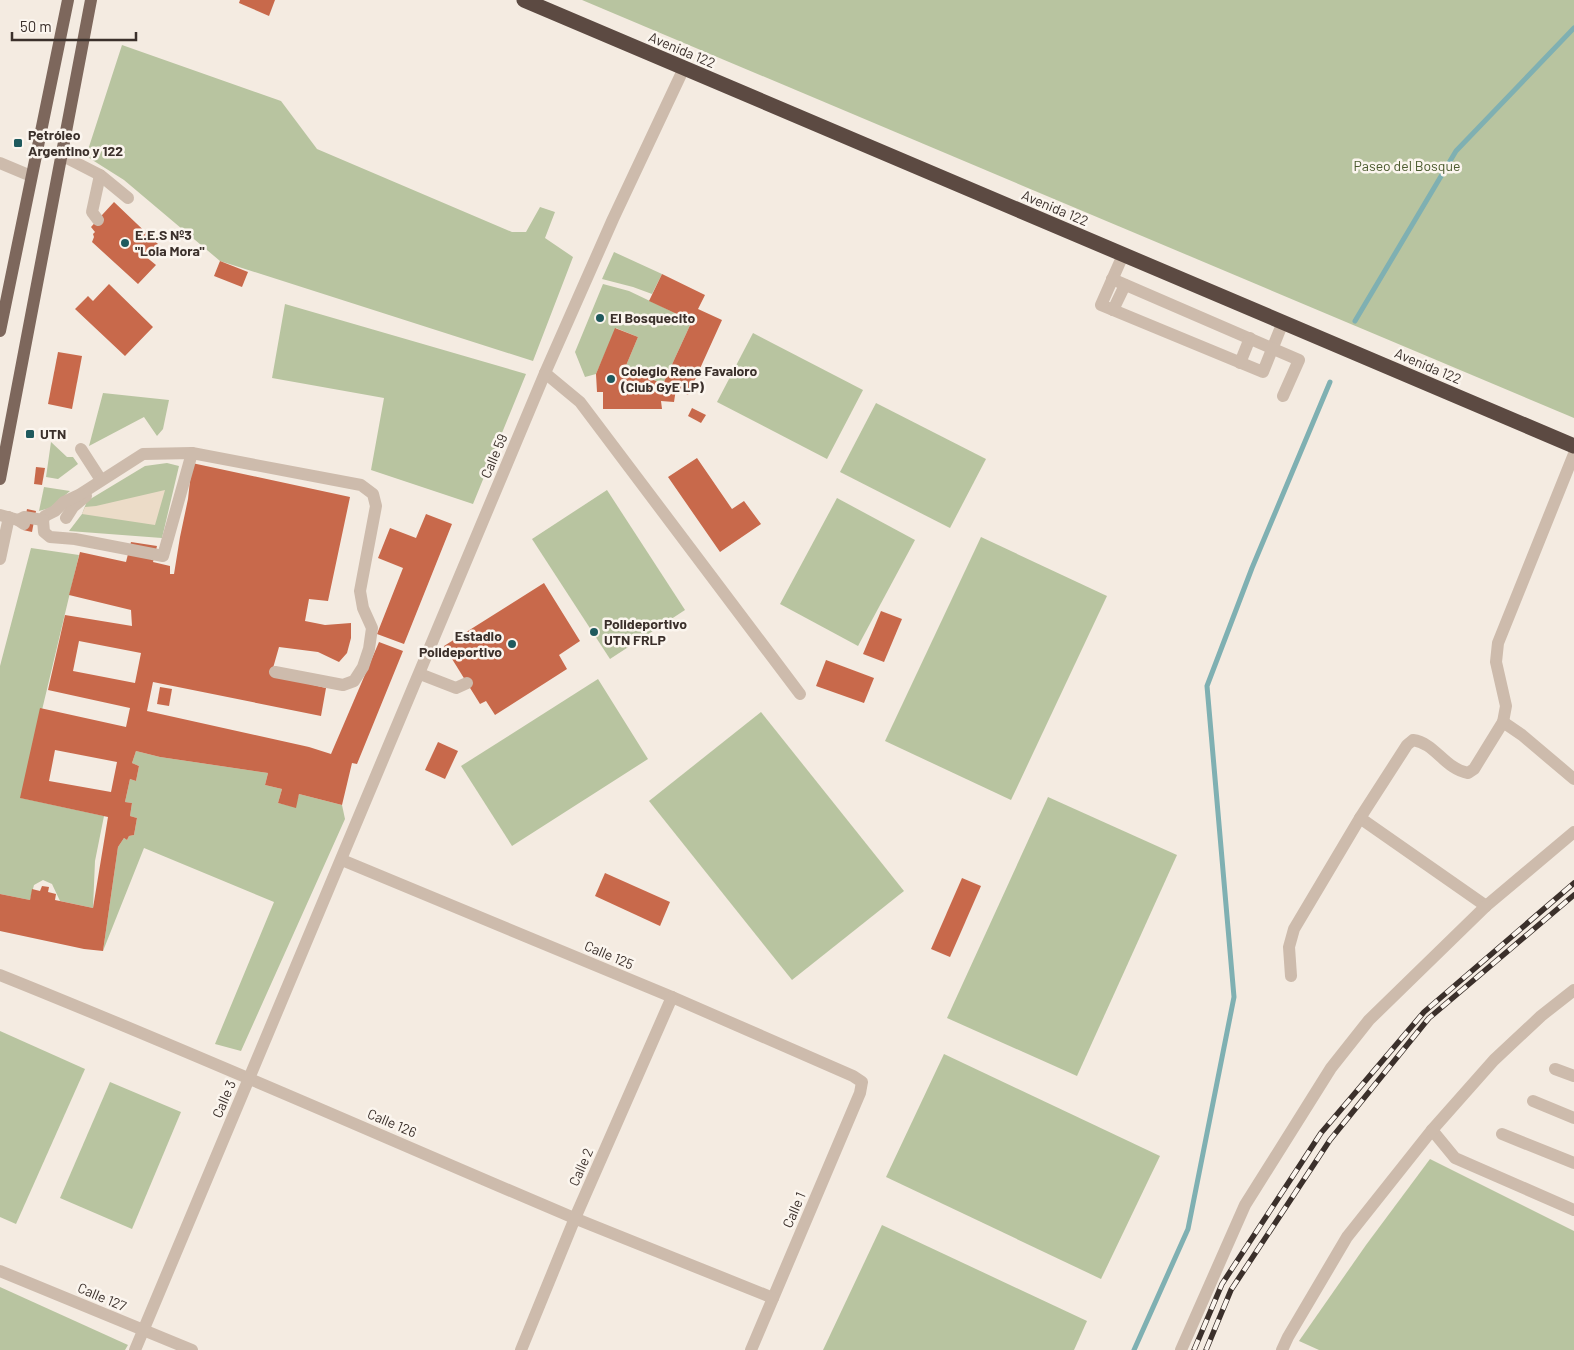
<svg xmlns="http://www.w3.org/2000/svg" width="1574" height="1350" font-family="Barlow,sans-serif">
	<rect width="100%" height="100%" fill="#f4ebe1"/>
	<!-- green -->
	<g fill="#b8c4a0">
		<polygon points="582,0 1574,0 1574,418"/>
		<polygon points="122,45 281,101 317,149 512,232 526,232 540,207 555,212 545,238 573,257 533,361 220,261 124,180 86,156"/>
		<polygon points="614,252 662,274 652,294 633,287 602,279"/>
		<polygon points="603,284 629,291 692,321 663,384 625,368 638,337 616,328 596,374 585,377 575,352"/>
		<polygon points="285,304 526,374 473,504 371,470 384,398 272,378"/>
		<polygon points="753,333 863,390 827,459 717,402"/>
		<polygon points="103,393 169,400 163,429 157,436 144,417 89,446"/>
		<polygon points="876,403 986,459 950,528 840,472"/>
		<polygon points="51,442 67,457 73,457 78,464 58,479 46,477"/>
		<polygon points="167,463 179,466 162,538 69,531 82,514 87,501 145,466"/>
		<polygon points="44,487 70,491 50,508 39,511"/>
		<polygon points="607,490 685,610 610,659 532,539"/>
		<polygon points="837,498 915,540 858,646 780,604"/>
		<polygon points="981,537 1107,596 1011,800 885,741"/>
		<polygon points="31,548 79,555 21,798 104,816 95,861 93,908 60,901 52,884 43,880 34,885 30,900 0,894 0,666"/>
		<polygon points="598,679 648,759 512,846 461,766"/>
		<polygon points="761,712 904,891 792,980 649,801"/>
		<polygon points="136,751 160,757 268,773 265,785 282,789 278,803 295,807 299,794 342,805 345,819 241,1051 215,1044 274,902 144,848 103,951 118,847 124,838 127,840 129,836 134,835 137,818 130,816 132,803 125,802 130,779 136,781 139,766 132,763"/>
		<polygon points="1048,797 1177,855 1077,1076 947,1018"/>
		<polygon points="0,1031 85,1069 16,1224 0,1217"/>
		<polygon points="944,1054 1160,1156 1101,1279 886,1177"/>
		<polygon points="110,1082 181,1112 132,1229 60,1198"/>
		<polygon points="1430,1159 1574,1231 1574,1350 1319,1350 1299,1341 1366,1245"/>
		<polygon points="882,1225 1087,1321 1074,1350 823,1350"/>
		<polygon points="0,1287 128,1345 125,1350 0,1350"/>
	</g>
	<!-- plaza -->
	<polygon fill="#ecdcc8" points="165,490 155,525 82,514 85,507 96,506"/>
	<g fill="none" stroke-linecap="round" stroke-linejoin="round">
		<!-- stream -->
		<g stroke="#7fb0b2" stroke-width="5">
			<polyline points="1355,321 1456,151 1574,28"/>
			<polyline points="1134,1350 1188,1229 1234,997 1207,686 1252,568 1330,382"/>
		</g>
	</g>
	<!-- building -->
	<g fill="#c8694b" fill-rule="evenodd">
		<polygon points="240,0 275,0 269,16 239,3"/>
		<polygon points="114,202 158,244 145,256 156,265 138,284 92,242 94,237 93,234 95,232 91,227"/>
		<polygon points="220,261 248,272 242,287 214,276"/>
		<polygon points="662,274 705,295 698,309 722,320 688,395 676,389 674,402 661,401 662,409 603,409 603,392 597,392 596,374 615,328 638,337 625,368 663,384 692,321 649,301"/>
		<polygon points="109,284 153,327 125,356 75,309 88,296 93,301"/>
		<polygon points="58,352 82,356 72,409 48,404"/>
		<polygon points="692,408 706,415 701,423 688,416"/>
		<polygon points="697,458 732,509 744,501 761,524 720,552 668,477"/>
		<path d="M192,463l158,34 -22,104 -19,-2 -4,22 20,4 26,-2v15l-4,15 -8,9 -21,-10 -39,-5 -8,28 55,13 -5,28 -168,-34 -6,29 162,36 22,7 48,-112 24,9 -46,113 -5,-1 -10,42 -43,-11 -3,14 -18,-5 4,-14 -17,-4 3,-12 -108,-16 -24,-6 -4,12 7,3 -3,15 -6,-2 -5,23 7,1 -2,13 7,2 -3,17 -5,1 -2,4 -3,-2 -6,9 -15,104 -19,-2 -84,-18v-37l30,6 2,-11 8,2 2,-5 7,1 -1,5 8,2 -1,6 38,8 15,-91 -88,-19 20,-90 86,19 4,-19 -82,-18 17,-75 67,11 -1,-16 -62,-15 11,-43 46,10 5,-20 26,4 -4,16 17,4v8h4l6,-37 8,-38zM79,641l62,12 -6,30 -62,-12zM55,750l62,12 -6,30 -62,-11z"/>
		<polygon points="36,467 45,468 42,485 34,484"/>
		<polygon points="27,509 36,511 32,532 23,530"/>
		<polygon points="426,514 452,524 404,644 377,634 403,568 378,558 390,528 416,538"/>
		<polygon points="544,583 580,641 559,655 567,669 495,715 486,701 480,704 444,646"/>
		<polygon points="881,611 902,619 884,662 863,654"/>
		<polygon points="826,660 874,678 864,703 816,686"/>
		<polygon points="160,687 172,689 169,706 157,704"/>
		<polygon points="438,742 458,751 445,779 425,770"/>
		<polygon points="605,873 670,902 660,926 595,896"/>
		<polygon points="962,878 981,886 950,957 931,949"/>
	</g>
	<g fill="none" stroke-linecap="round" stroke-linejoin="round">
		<!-- minor -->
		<g stroke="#cdbbac" stroke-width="12">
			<polyline points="61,155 100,175 128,198"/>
			<polyline points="0,163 31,176"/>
			<polyline points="98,220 92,212 100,175"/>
			<polyline points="1123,255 1101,305 1263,372 1283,322"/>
			<polyline points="1112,279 1299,360 1283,396"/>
			<polyline points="1113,310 1125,285"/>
			<polyline points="1240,363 1250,338"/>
			<polyline points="545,373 580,402 800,694"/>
			<polyline points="81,449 101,480"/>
			<polyline points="0,515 18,520 24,524"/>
			<polyline points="66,518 73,507 86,496"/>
			<polyline points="18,520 24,517 43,520 45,516 55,511 64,502 79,495 143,454 192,453 361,485 373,494 376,506 360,591 363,608 372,628 369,649 363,667 354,681 343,685 275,672"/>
			<polyline points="43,520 44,532 50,537 75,539 163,556 192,453"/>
			<polyline points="0,559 9,517"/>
			<polyline points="420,674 456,688 467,683"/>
			<polyline points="1503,722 1522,735 1574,779"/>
			<polyline points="1360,818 1486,906"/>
			<polyline points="342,860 672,997 853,1076 862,1082 860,1093 751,1350"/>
			<path d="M0,975c193,77 383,162 574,243 66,27 133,53 199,80"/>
			<path d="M1291,976l-2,-29 5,-18 66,-111 47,-73 6,-5c22,3 32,29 55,33l6,-4 29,-47 3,-16 -10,-44 2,-19 76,-189"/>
			<polyline points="1555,1069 1574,1076"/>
			<polyline points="1533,1101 1574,1118"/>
			<polyline points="1432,1130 1455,1158 1574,1210"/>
			<polyline points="1502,1134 1574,1163"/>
			<polyline points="0,1271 192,1350"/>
			<polyline points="135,1350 545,373 613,219 684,68"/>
			<polyline points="521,1350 575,1218 672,997"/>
			<polyline points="1181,1350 1245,1205 1331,1068 1369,1020 1486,906 1574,832"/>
			<polyline points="1282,1350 1288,1337 1347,1237 1432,1130 1494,1060 1541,1016 1574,990"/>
		</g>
		<!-- major -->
		<g stroke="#7d675c" stroke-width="12">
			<polyline points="0,331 68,0"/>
			<polyline points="0,479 91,0"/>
		</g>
		<!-- highway -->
		<polyline stroke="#5c4a42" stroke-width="15" points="524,0 1574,446"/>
		<defs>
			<g id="rail">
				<polyline points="1194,1350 1222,1284 1321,1133 1424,1012 1574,883"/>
				<polyline points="1206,1350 1231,1290 1330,1140 1429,1018 1574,895"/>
			</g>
		</defs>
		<!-- rail casing -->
		<use href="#rail" stroke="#3b302b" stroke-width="5.5"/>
		<!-- rail -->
		<use href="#rail" stroke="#fbf5ee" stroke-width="4" stroke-dasharray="11" stroke-linecap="butt"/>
	</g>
	<!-- markers -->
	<g fill="#1f5a5e" stroke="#fbf5ee" stroke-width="2">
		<rect x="13" y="138" width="10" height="10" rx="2.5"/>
		<circle cx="125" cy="243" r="5"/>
		<circle cx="600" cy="318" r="5"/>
		<circle cx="611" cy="379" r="5"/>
		<rect x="25" y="429" width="10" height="10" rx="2.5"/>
		<circle cx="594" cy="632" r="5"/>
		<circle cx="512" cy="644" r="5"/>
	</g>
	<g text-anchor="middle" stroke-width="5" stroke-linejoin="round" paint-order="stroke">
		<!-- street labels -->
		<g font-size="14" fill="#3b302b" stroke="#fbf5ee">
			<text transform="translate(682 50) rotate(23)" y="5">Avenida 122</text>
			<text transform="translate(1055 208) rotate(23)" y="5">Avenida 122</text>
			<text transform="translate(1428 366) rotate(23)" y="5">Avenida 122</text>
			<text transform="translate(494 456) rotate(-67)" y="5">Calle 59</text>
			<text transform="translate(609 955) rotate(23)" y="5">Calle 125</text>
			<text transform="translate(224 1099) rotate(-67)" y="5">Calle 3</text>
			<text transform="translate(392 1123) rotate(23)" y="5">Calle 126</text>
			<text transform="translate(581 1167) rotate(-66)" y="5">Calle 2</text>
			<text transform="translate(794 1210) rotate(-67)" y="5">Calle 1</text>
			<text transform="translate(102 1297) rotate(23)" y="5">Calle 127</text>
		</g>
		<!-- poi labels -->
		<g font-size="14" font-weight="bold" fill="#3b302b" stroke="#fbf5ee" text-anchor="start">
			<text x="28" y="140">Petróleo<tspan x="28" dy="16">Argentino y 122</tspan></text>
			<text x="135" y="240">E.E.S Nº3<tspan x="135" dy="16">"Lola Mora"</tspan></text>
			<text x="610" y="323">El Bosquecito</text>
			<text x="621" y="376">Colegio Rene Favaloro<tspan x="621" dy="16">(Club GyE LP)</tspan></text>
			<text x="40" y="439">UTN</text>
			<text x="604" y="629">Polideportivo<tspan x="604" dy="16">UTN FRLP</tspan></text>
			<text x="502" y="641" text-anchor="end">Estadio<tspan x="502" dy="16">Polideportivo</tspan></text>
		</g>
		<!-- park labels -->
		<g font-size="14" fill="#4a5a2e" stroke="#fbf5ee">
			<text x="1407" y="171">Paseo del Bosque</text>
		</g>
	</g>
	<!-- scale -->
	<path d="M12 32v8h124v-8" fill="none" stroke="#3b302b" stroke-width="2.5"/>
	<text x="20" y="32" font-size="15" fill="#3b302b" stroke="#fbf5ee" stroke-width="4" paint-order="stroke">50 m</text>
</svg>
